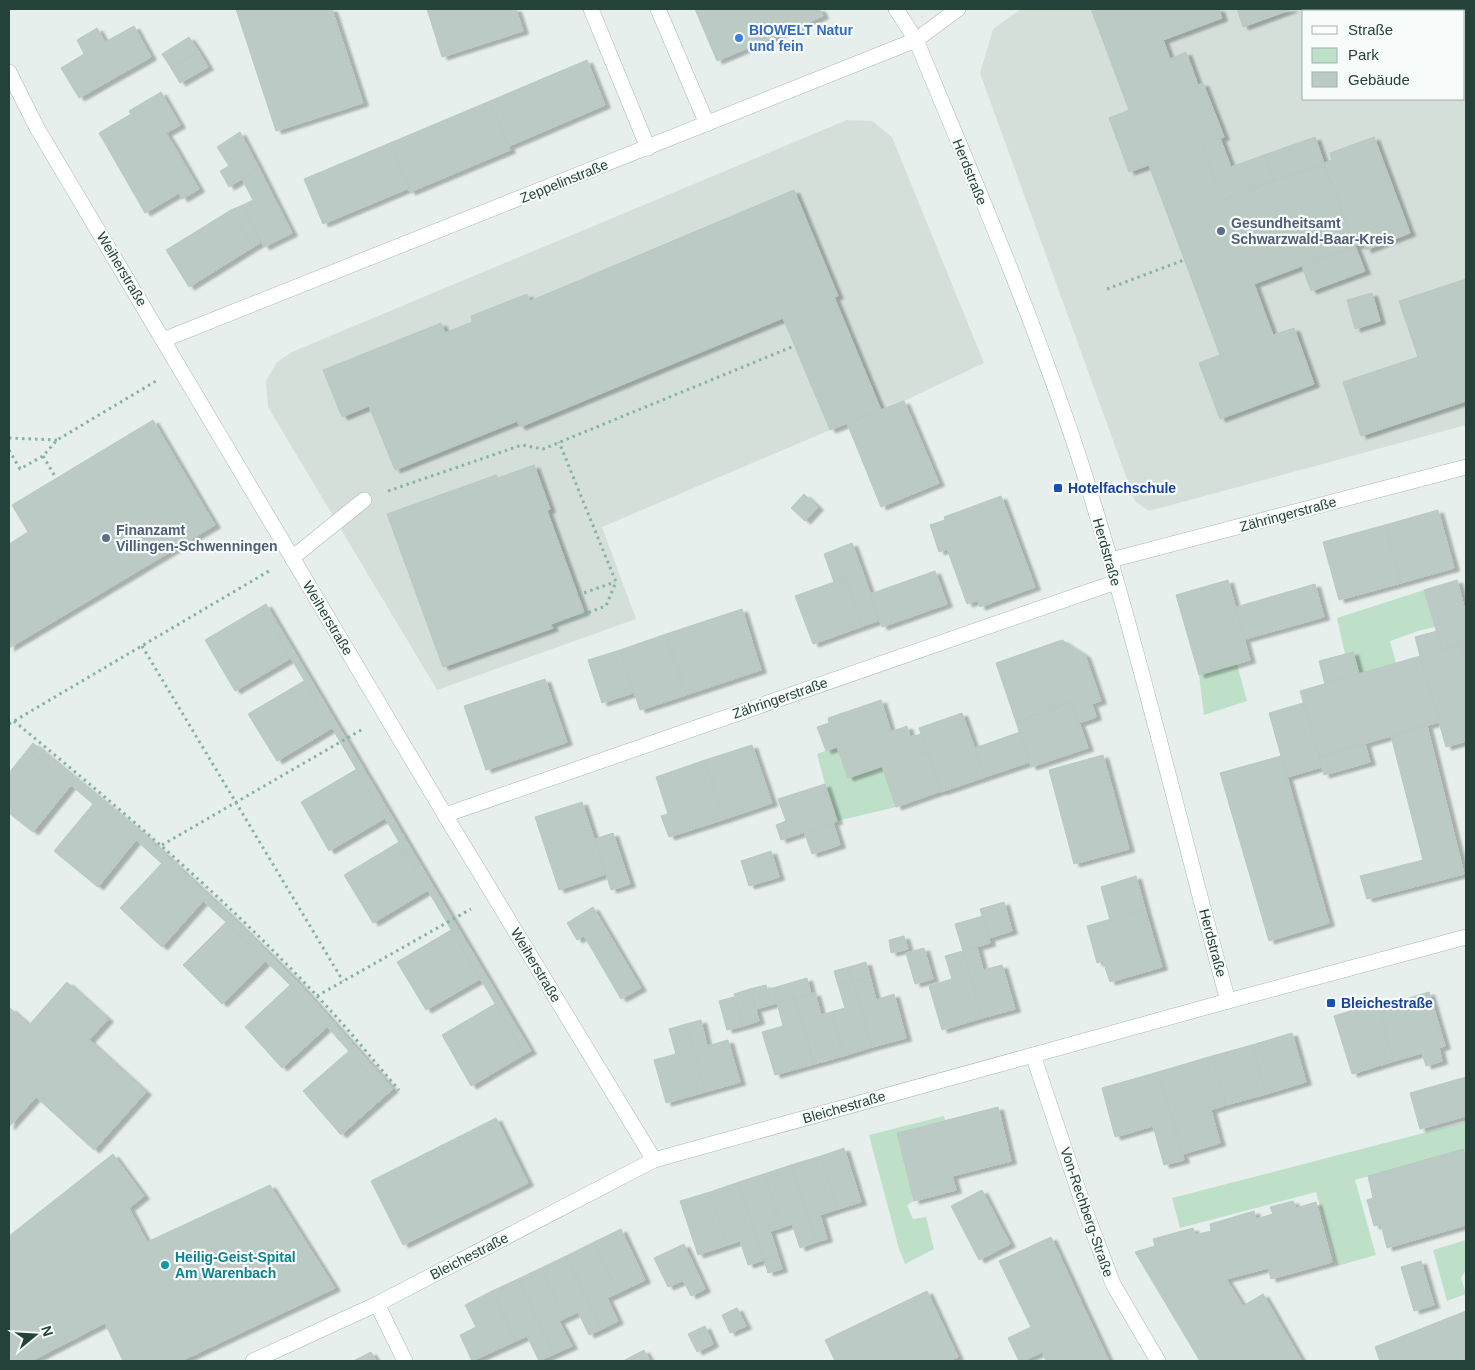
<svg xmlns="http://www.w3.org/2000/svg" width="1475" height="1370" font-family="Helvetica,sans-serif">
	<defs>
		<filter id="shadow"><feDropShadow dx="5.5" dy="3" stdDeviation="1" flood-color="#0004"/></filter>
	</defs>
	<rect width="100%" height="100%" fill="#e6efeb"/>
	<!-- built -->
	<g fill="#d4dfda" fill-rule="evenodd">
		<path d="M1021,9h445v416l-317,86 -14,-10 -155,-428 13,-44zM1304,11h160v88h-160z"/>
		<polygon points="847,120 872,121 892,137 984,363 904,401 830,430 602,527 636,619 437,690 268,407 266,381 277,362 292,352"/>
	</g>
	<!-- green -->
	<g fill="#bfe0c8">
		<polygon points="1424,590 1435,627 1418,631 1390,641 1396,663 1359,674 1353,652 1345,654 1337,618"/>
		<polygon points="1237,664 1247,701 1204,715 1199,675"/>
		<polygon points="837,747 849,778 882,766 896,807 837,821 825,784 817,754"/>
		<polygon points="944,1116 945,1120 897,1133 914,1201 907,1205 913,1219 926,1217 934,1249 905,1264 899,1249 869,1135"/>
		<polygon points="1466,1122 1466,1161 1463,1149 1355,1180 1376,1255 1337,1266 1316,1192 1180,1228 1172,1198"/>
		<polygon points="1466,1240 1466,1270 1461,1278 1466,1294 1447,1301 1433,1250"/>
	</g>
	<!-- building -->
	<g fill="#bbcac4" stroke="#b8c9c2" filter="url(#shadow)">
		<polygon points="236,9 332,9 363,103 276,131"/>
		<polygon points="427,9 516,9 523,31 442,57"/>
		<polygon points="695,9 820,9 823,16 717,61"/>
		<polygon points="1091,9 1219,9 1222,18 1163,40 1170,59 1186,52 1198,85 1203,83 1224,137 1202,145 1223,200 1324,163 1355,246 1254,284 1273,335 1294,328 1314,384 1220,419 1199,363 1220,355 1149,165 1129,172 1109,118 1129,110"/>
		<polygon points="1237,9 1292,9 1243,27"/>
		<polygon points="134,26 151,57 79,98 61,68 84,54 77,40 97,28 105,42"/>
		<polygon points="189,37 199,52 171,68 162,54"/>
		<polygon points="199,52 208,67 180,83 171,68"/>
		<polygon points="587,60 605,105 509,146 490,101"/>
		<polygon points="161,92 180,125 166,133 173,144 122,173 99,133 131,114 129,111"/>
		<polygon points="490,101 510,150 410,192 390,143"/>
		<polygon points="240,132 259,168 229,187 220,171 229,166 217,147"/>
		<polygon points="1315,137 1324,163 1274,181 1264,155"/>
		<polygon points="1374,137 1410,233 1366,250 1364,243 1355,246 1324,163 1332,160 1330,153"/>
		<polygon points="1220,138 1231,167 1264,155 1274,181 1223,200 1202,145"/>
		<polygon points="390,143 409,188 323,224 304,179"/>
		<polygon points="173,144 199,189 182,199 179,193 145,213 122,173"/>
		<polygon points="259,168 292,233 264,247 243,205 253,200 242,179"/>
		<polygon points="794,190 838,296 834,297 881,410 830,430 783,318 520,427 517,421 395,470 369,406 342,417 323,370 441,323 445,333 472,322 471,316 527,294 530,301"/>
		<polygon points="243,205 261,242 253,247 231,210"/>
		<polygon points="231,210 253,247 189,287 166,250"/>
		<polygon points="1355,246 1365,271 1311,291 1302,266"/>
		<polygon points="1466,279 1466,401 1361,436 1343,382 1418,357 1399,301"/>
		<polygon points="1372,293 1380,321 1355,329 1347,300"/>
		<polygon points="904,401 939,483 881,507 847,423"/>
		<polygon points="153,420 215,525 9,648 9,544 28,532 12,505"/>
		<polygon points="534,465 550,509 547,511 584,612 551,624 553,628 443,667 387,514 496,475 498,478"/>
		<polygon points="804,494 818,507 805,521 791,508"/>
		<polygon points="1001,496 1035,587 980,607 978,600 967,604 947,549 939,552 930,525 945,520 944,517"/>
		<polygon points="1438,510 1454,568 1401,583 1385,525"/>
		<polygon points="1385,525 1401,583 1339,600 1323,542"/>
		<polygon points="852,543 880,620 863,626 845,578 834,582 824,554"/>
		<polygon points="935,571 947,604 882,627 870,594"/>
		<polygon points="845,578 863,626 813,644 795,596"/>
		<polygon points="1228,580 1250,660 1199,675 1176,595"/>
		<polygon points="1457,580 1466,614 1466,643 1442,650 1424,590"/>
		<polygon points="1315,584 1324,617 1245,639 1236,607"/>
		<polygon points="266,604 531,1051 525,1054 399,842 261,607"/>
		<polygon points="261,607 291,658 235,691 205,640"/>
		<polygon points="742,609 761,670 686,695 666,634"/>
		<polygon points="1437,631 1442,650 1420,656 1415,637"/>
		<polygon points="666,634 686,695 640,710 620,650"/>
		<polygon points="1062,640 1085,655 1101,701 1092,704 1096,717 1079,723 1072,702 1016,722 996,663"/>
		<polygon points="1466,643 1466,667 1460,644"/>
		<polygon points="1460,644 1466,667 1466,741 1446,747 1420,656"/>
		<polygon points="620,650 633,693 602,703 588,660"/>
		<polygon points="1353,652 1359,674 1325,684 1319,661"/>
		<polygon points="1420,656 1439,722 1319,757 1300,691"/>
		<polygon points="545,679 567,742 486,770 464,706"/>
		<polygon points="304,681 332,728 277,761 248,714"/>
		<polygon points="881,700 891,732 907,726 910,737 921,734 927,751 848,778 837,747 826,751 817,727 829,723 828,718"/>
		<polygon points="1072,702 1088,748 1031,767 1016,722"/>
		<polygon points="1303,703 1322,767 1287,777 1269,713"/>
		<polygon points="962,713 985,777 941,792 919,728"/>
		<polygon points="1427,726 1464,874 1367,899 1360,876 1423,860 1391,736"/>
		<polygon points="1020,732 1030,762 985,777 975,748"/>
		<polygon points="33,743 142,833 232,917 296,980 393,1089 387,1094 290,985 226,922 136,840 28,749"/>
		<polygon points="1365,744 1370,762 1324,775 1319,757"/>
		<polygon points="752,745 772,803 725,819 705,760"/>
		<polygon points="28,749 71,785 33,832 9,813 9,773"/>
		<polygon points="927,751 941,791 896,807 882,766"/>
		<polygon points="1103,755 1129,849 1074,864 1049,770"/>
		<polygon points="1281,756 1329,923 1269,941 1220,773"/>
		<polygon points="705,760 725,819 669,837 661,816 668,814 656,777"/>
		<polygon points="357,769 385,818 329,851 301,802"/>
		<polygon points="825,784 837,821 781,840 776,825 786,821 778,799"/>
		<polygon points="582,802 606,874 559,890 535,817"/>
		<polygon points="93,804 136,840 98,887 54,851"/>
		<polygon points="833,823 840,845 812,854 804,832"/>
		<polygon points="613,833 630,884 611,890 595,839"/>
		<polygon points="399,842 428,890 373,923 344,875"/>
		<polygon points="771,851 779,877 749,886 741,861"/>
		<polygon points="162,863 203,901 162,947 120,908"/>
		<polygon points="1136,876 1145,909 1110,920 1101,887"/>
		<polygon points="1004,902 1012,931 989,938 980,909"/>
		<polygon points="593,907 641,988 621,999 584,936 577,940 567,923"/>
		<polygon points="1145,909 1162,967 1110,982 1103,961 1097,963 1087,926"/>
		<polygon points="983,916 990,943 963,951 955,924"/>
		<polygon points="226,922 265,962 222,1004 183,965"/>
		<polygon points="451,930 480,979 426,1010 397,962"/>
		<polygon points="904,936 908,949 891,953 889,940"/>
		<polygon points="977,947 983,970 1002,965 1015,1009 982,1018 963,951"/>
		<polygon points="924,948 933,979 915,984 906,953"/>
		<polygon points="963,951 982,1018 942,1030 929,986 952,979 945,956"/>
		<polygon points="866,962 870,977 853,981 849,967"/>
		<polygon points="849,967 853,981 838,985 834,971"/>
		<polygon points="870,977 876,1000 894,994 906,1038 872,1047 853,981"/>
		<polygon points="807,978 811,994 795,998 790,983"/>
		<polygon points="853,981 872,1047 843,1056 831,1012 845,1008 838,985"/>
		<polygon points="67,982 108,1019 89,1040 146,1092 94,1150 36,1097 9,1127 9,1010 10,1008 29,1025"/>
		<polygon points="790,983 795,998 777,1003 773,988"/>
		<polygon points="290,985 328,1026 282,1068 245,1027"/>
		<polygon points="766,985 767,990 773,988 777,1003 756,1009 750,989"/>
		<polygon points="750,989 759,1021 743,1026 734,994"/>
		<polygon points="1429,992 1445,1046 1439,1048 1442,1061 1426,1066 1422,1053 1394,1061 1378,1007"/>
		<polygon points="815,993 821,1015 831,1012 843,1056 814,1064 795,998"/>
		<polygon points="734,997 743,1026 727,1030 719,1001"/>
		<polygon points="795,998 814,1064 775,1075 762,1032 783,1026 777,1003"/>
		<polygon points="1377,1003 1394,1061 1352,1074 1334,1016"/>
		<polygon points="495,1004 525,1054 471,1086 442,1035"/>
		<polygon points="701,1020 707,1046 728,1040 740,1082 705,1092 686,1024"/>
		<polygon points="686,1024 705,1092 666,1103 654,1060 676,1054 669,1029"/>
		<polygon points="1292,1033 1306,1082 1266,1094 1252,1045"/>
		<polygon points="1252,1045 1266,1094 1226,1105 1212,1056"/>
		<polygon points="349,1051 387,1094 341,1135 303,1091"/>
		<polygon points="1212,1056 1226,1105 1211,1110 1220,1143 1183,1154 1158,1072"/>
		<polygon points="1158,1072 1184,1160 1164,1165 1153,1126 1115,1137 1102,1088"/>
		<polygon points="1466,1077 1466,1116 1420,1129 1410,1093"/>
		<polygon points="998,1107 1011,1161 952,1176 956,1190 914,1201 897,1133"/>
		<polygon points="496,1118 528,1183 403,1245 371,1181"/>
		<polygon points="844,1148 861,1202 838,1209 821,1156"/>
		<polygon points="1463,1149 1466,1161 1466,1225 1387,1248 1381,1225 1374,1226 1367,1200 1373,1198 1368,1176"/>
		<polygon points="113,1154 144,1196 129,1208 147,1242 270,1185 335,1288 181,1361 123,1361 105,1323 31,1361 9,1361 9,1236"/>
		<polygon points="821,1156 838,1209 820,1215 827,1239 816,1242 791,1165"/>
		<polygon points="791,1165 816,1242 800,1248 792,1224 781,1228 764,1174"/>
		<polygon points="764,1174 781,1228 770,1231 778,1256 764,1260 739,1182"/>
		<polygon points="739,1182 764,1260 748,1265 740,1241 728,1245 710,1192"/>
		<polygon points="982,1190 1010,1244 979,1260 951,1206"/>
		<polygon points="710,1192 728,1245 698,1255 680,1201"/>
		<polygon points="1293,1201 1296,1208 1316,1202 1332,1262 1271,1279 1268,1268 1226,1279 1243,1306 1263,1294 1302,1361 1200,1361 1135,1252 1155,1246 1153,1239 1193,1228 1195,1235 1211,1231 1210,1224 1254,1211 1256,1219 1273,1214 1270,1207"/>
		<polygon points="621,1229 645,1280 618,1293 594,1242"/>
		<polygon points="1051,1237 1077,1293 1109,1361 1046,1361 1042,1352 1023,1361 1019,1361 1008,1338 1031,1327 999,1261"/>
		<polygon points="594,1242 618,1293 607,1298 618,1321 602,1329 566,1256"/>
		<polygon points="684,1244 698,1274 668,1287 654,1258"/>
		<polygon points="566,1256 602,1329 589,1335 578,1312 565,1318 541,1268"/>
		<polygon points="778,1256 782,1269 768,1273 764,1260"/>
		<polygon points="1421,1261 1434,1305 1414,1311 1401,1267"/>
		<polygon points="541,1268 565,1318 559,1321 572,1346 554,1354 518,1279"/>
		<polygon points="698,1274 705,1289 691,1296 683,1280"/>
		<polygon points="518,1279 554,1354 539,1361 527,1336 516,1341 492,1291"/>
		<polygon points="492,1291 516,1341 472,1361 460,1335 476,1327 465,1305"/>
		<polygon points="927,1291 958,1357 948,1361 835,1361 825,1340"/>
		<polygon points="737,1308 746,1326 730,1333 722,1315"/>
		<polygon points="1466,1311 1466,1361 1380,1361 1375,1347"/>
		<polygon points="705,1326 713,1344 697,1352 688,1334"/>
		<polygon points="644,1350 650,1361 626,1361 625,1360"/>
		<polygon points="371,1352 376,1361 353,1361"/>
	</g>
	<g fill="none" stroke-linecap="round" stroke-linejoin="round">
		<defs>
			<g id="service">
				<polyline points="591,9 648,148"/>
				<polyline points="658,9 707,124"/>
				<polyline points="292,558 364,500"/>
			</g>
			<g id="minor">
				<path d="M896,9l20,31c60,144 122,288 169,436 54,173 95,350 143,525"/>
				<polyline points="9,72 37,128 445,815 654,1160"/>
				<polyline points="163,340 916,40 958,9"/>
				<polyline points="1111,560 1466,467"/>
				<polyline points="445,815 1116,582"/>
				<polyline points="1033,1055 1086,1213 1113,1284 1158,1361"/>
				<polyline points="377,1304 405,1361"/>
				<polyline points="253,1361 377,1304 654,1160 1228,1001 1466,937"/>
			</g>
		</defs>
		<!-- service casing -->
		<use href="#service" stroke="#a8b8b2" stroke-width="16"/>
		<!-- minor casing -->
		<use href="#minor" stroke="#a8b8b2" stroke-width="16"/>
		<!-- path -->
		<g stroke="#86b3a5" stroke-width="3" stroke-dasharray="2.5 4" stroke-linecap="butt">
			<polyline points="1107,289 1184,260"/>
			<polyline points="9,438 57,440"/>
			<polyline points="9,450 20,469 43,456 57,440 156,381"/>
			<polyline points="43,456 56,478"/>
			<polyline points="388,491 522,445 543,449 794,346"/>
			<polyline points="578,595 615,582"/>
			<polyline points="552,626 606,606 616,582 559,442"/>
			<polyline points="142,646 343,981"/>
			<path d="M14,721c105,87 210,175 303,275 29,30 55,63 82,94"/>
			<polyline points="9,724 269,571"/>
			<polyline points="162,845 363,729"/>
			<polyline points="317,996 471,909"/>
		</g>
		<!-- service -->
		<use href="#service" stroke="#fff" stroke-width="15"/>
		<!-- minor -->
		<use href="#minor" stroke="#fff" stroke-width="15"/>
	</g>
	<!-- markers -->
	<circle fill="#3f7fe0" stroke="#f7fbf9" stroke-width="2" cx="739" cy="38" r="5"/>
	<g fill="#5c6f8a" stroke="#f7fbf9" stroke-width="2">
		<circle cx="1221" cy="231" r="5"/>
		<circle cx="106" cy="538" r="5"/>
	</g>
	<g fill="#1a4fb4" stroke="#f7fbf9" stroke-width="2">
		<rect x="1053" y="483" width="10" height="10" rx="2.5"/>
		<rect x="1326" y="998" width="10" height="10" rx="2.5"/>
	</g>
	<circle fill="#0f9aa8" stroke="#f7fbf9" stroke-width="2" cx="165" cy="1265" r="5"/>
	<g text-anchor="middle" stroke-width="4.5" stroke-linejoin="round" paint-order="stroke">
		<!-- shop labels -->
		<g font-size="14" font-weight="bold" fill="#366cbe" stroke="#f7fbf9" text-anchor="start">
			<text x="749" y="35">BIOWELT Natur<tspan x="749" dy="16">und fein</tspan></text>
		</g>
		<!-- street labels -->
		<g font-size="14" fill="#24423a" stroke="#f7fbf9">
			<text transform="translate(970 172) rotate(68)" y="5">Herdstraße</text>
			<text transform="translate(564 181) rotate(-22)" y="5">Zeppelinstraße</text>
			<text transform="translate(122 269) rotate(59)" y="5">Weiherstraße</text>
			<text transform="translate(1288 514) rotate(-15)" y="5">Zähringerstraße</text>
			<text transform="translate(1107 552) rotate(74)" y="5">Herdstraße</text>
			<text transform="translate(328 618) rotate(59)" y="5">Weiherstraße</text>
			<text transform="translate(780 698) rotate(-19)" y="5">Zähringerstraße</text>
			<text transform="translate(1213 943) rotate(75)" y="5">Herdstraße</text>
			<text transform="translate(536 965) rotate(59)" y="5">Weiherstraße</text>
			<text transform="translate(844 1107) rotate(-16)" y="5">Bleichestraße</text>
			<text transform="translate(1087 1212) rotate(71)" y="5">Von-Rechberg-Straße</text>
			<text transform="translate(469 1256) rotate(-27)" y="5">Bleichestraße</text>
		</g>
		<!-- service labels -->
		<g font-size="14" font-weight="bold" fill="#4e5e75" stroke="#f7fbf9" text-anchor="start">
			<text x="1231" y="228">Gesundheitsamt<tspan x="1231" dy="16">Schwarzwald-Baar-Kreis</tspan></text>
			<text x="116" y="535">Finanzamt<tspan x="116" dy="16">Villingen-Schwenningen</tspan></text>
		</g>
		<!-- transit labels -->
		<g font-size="14" font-weight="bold" fill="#164399" stroke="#f7fbf9" text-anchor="start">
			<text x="1068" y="493">Hotelfachschule</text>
			<text x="1341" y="1008">Bleichestraße</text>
		</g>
		<!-- culture labels -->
		<g font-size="14" font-weight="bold" fill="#0d838f" stroke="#f7fbf9" text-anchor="start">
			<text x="175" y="1262">Heilig-Geist-Spital<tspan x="175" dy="16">Am Warenbach</tspan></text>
		</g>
	</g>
	<!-- border -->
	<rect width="1475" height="1370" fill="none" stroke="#24423a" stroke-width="20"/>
	<!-- legend -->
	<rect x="1302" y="10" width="162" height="90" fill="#f7fbf9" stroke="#a3b1ad"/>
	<rect x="1312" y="26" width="25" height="8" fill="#ffffff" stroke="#a3b1ad"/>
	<text x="1348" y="35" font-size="15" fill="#24423a">Straße</text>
	<rect x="1312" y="48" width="25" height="15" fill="#bfe0c8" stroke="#a3b1ad"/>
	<text x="1348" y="60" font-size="15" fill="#24423a">Park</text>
	<rect x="1312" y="72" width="25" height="15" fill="#bbcac4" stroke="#a3b1ad"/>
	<text x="1348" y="85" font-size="15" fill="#24423a">Gebäude</text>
	<!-- north arrow -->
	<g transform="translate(35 1335) rotate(72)" stroke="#f7fbf9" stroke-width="4" paint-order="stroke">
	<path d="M0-4L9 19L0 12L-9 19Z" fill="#24423a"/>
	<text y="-8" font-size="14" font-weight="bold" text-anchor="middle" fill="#24423a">N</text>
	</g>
</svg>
